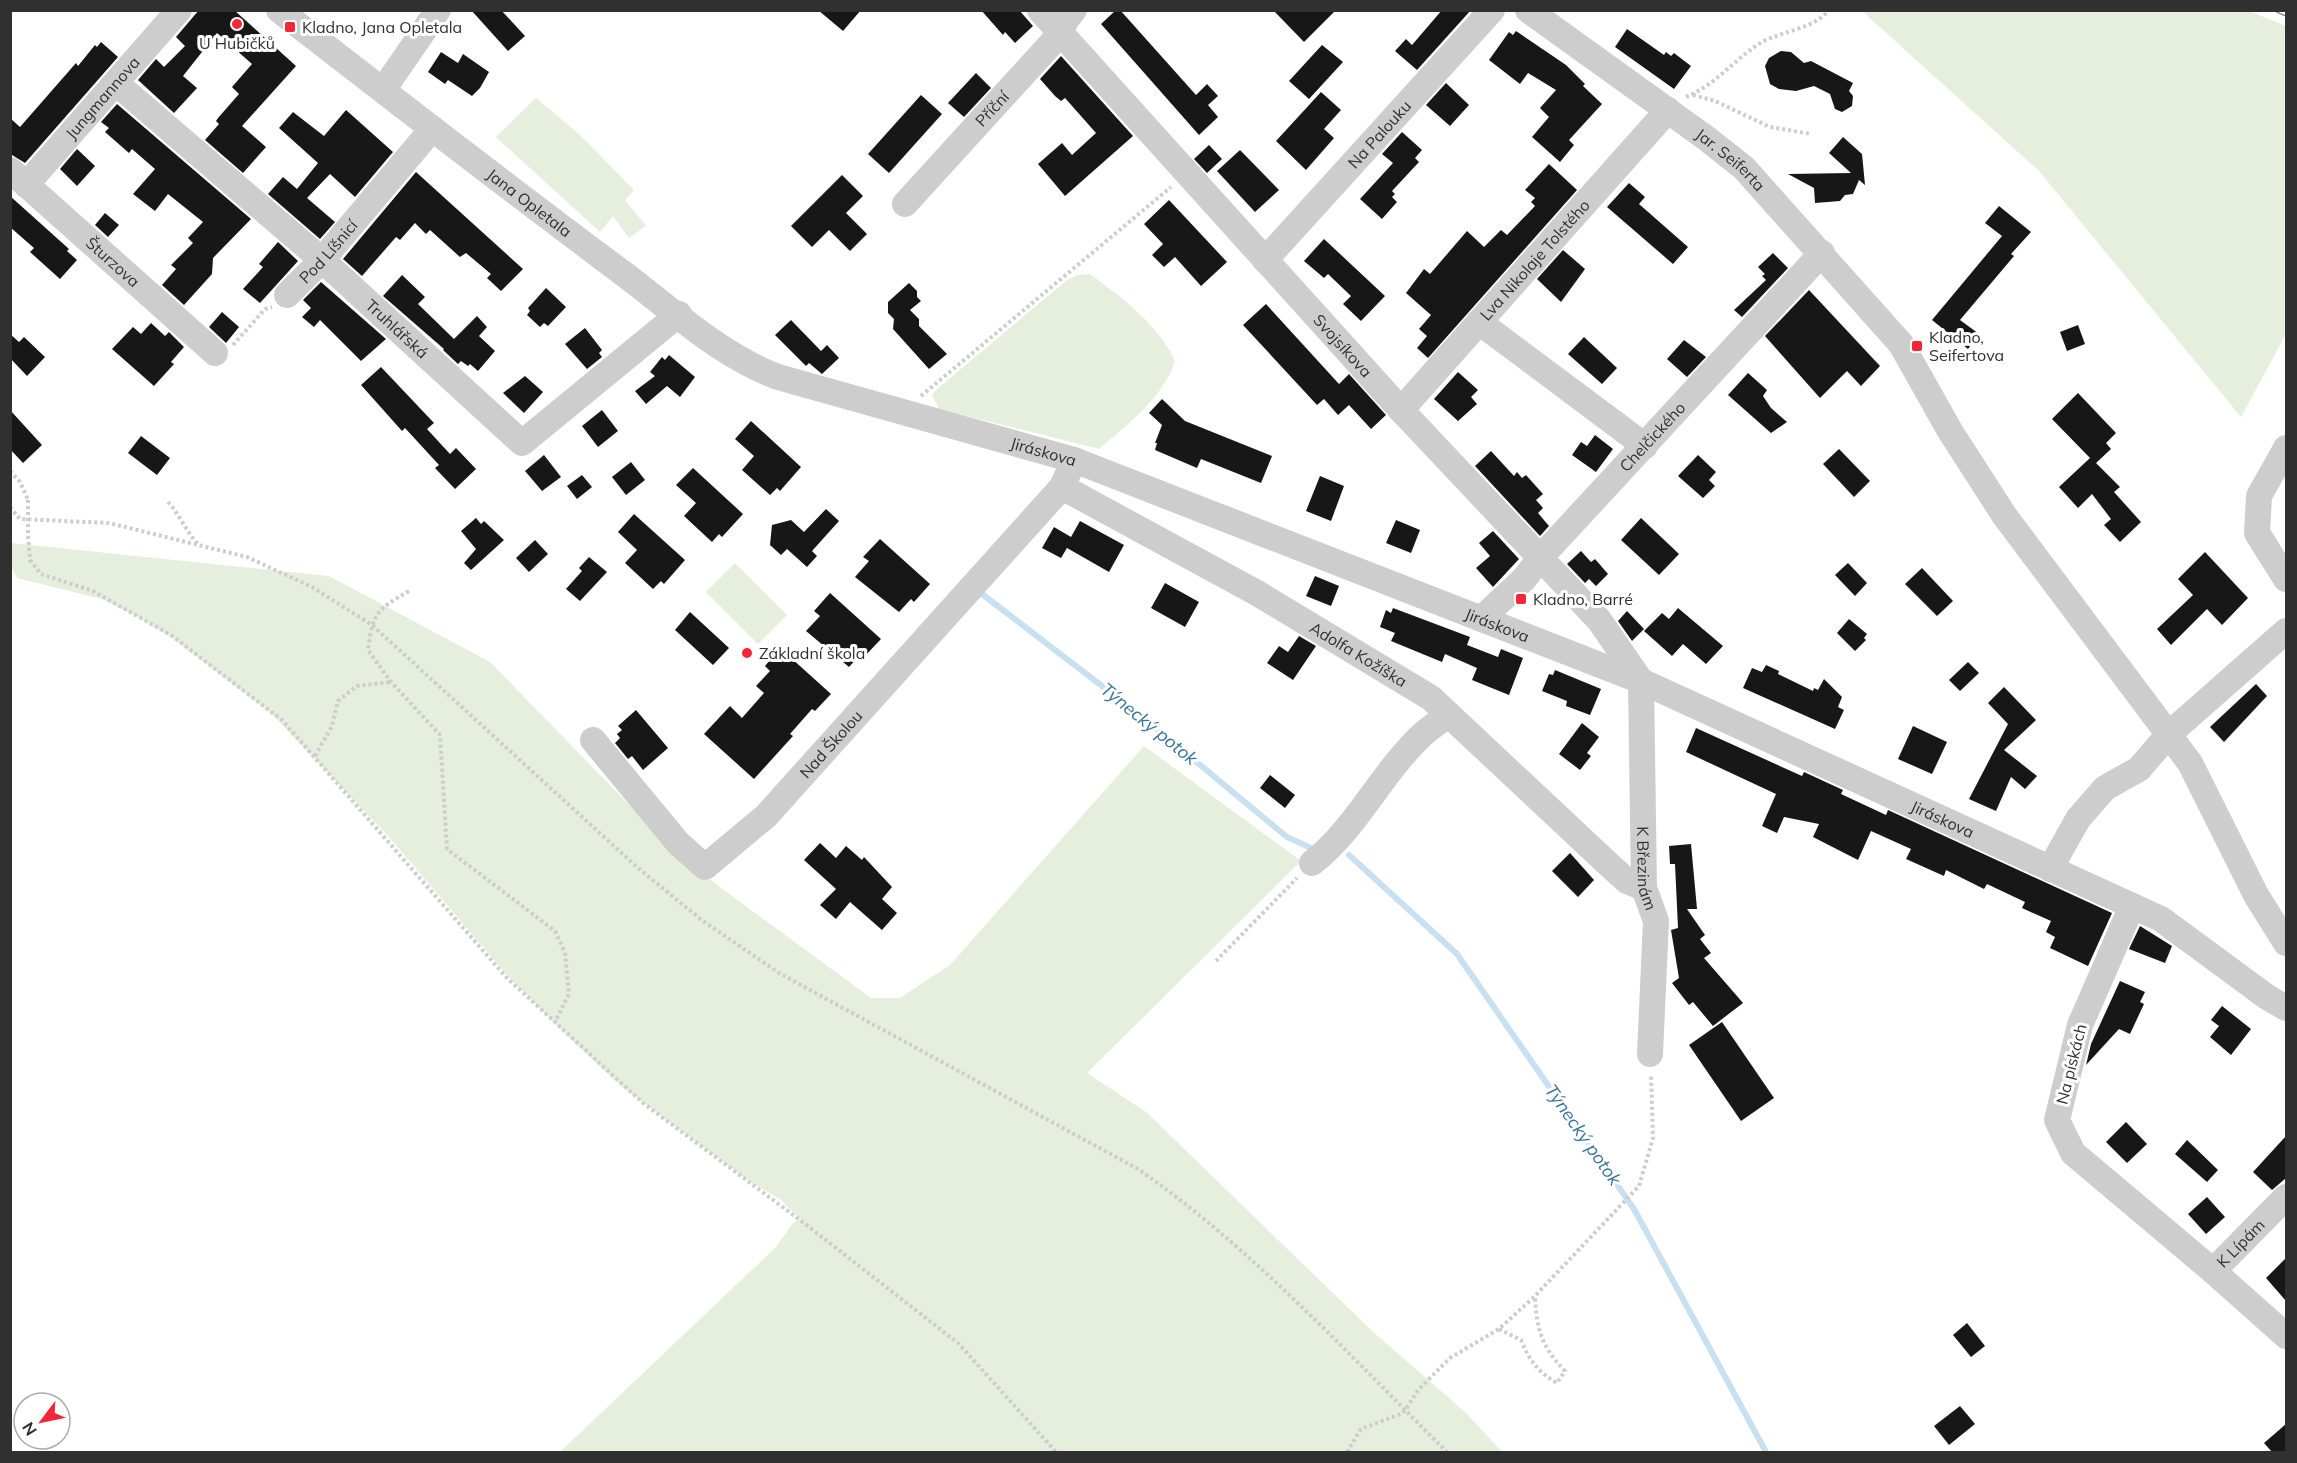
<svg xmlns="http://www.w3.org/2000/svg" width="2297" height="1463" font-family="Mulish,sans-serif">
	<rect width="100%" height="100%" fill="#fff"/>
	<!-- green -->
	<g fill="#e6eedd">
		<polygon points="2249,11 2286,26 2286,334 2241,417 2039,171 1862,11"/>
		<polygon points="536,98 581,136 634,190 625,200 646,226 629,238 613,216 600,232 496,137"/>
		<path d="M1090,274c31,23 69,51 85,87 -12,37 -48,64 -76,88l-160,-40 -7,-14 5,-6 130,-109 10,-5z"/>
		<polygon points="11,543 329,576 490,662 683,860 871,998 900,998 950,965 1144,746 1301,861 1087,1073 1146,1112 1371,1330 1465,1412 1502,1452 560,1452 776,1247 793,1223 800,1219 780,1199 746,1179 621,1086 561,1030 508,976 388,836 272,714 172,638 138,617 102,599 17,578 11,565"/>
		<polygon points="735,563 787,615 758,644 706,592"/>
	</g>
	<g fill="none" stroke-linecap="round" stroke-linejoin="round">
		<!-- stream -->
		<g stroke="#c8e0ef" stroke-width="6">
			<polyline points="982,594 1141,716 1287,837 1318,851"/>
			<polyline points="1349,855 1457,954 1634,1209 1766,1452"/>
		</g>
	</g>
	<!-- building -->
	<g fill="#171717">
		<polygon points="199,10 234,10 296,66 242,126 266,147 243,173 205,140 219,124 216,121 218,118 239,94 232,87 252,64 217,33 183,76 197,88 174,113 138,80 156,59 164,67 185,46 176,37"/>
		<polygon points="471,10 501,10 525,36 508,51"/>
		<polygon points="818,10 861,10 843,31"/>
		<polygon points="981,10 1019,10 1033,26 1015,43 1005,32 1003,35"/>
		<polygon points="1116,10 1120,10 1196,95 1207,84 1218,96 1208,105 1218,117 1199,135 1101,24"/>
		<polygon points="1273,10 1336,10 1304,42"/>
		<polygon points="1442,10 1471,10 1417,70 1395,51 1406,39 1412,45"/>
		<polygon points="1627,29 1664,55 1666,52 1671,56 1674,53 1691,66 1674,89 1615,47"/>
		<polygon points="1516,31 1566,65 1585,84 1583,86 1602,104 1569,140 1574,145 1560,162 1532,137 1549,117 1540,108 1556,90 1528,73 1520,84 1489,60 1509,32 1513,35"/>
		<polygon points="101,42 118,57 25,163 12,155 10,118 20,127 76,63 78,66 95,45 97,47"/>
		<polygon points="1322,45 1343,62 1309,99 1289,81"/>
		<polygon points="1781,51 1791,52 1804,63 1811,61 1853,83 1849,91 1853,96 1852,106 1842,112 1835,109 1830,94 1814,86 1796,91 1779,89 1770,84 1765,66 1769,58"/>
		<polygon points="441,52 458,63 463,54 489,72 480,88 472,96 448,80 445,84 428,72"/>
		<polygon points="1061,56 1133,136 1065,196 1038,164 1062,143 1072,155 1096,133 1065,98 1061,101 1055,96 1040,79"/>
		<polygon points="976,73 991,88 964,117 948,103"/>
		<polygon points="1446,83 1469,105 1450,126 1426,105"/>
		<polygon points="1321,92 1341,110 1324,129 1334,138 1306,170 1276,141"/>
		<polygon points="921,95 942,114 889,173 868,154"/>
		<polygon points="117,104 251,219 213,258 212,274 184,305 162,285 176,269 171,265 193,243 188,238 203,222 168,194 155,211 133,194 155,169 132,149 129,153 105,132 109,128 101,122"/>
		<polygon points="346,110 393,152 355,197 330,174 307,198 335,222 320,239 268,194 283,177 297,189 318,163 279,128 293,112 324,136"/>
		<polygon points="1402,132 1422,150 1415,158 1419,162 1392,191 1395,194 1392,197 1397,202 1382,219 1360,199 1393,163 1382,154"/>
		<polygon points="1843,137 1862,154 1865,185 1859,180 1853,194 1845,195 1840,201 1815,203 1814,188 1788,174 1851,173 1829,153"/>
		<polygon points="1209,145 1222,159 1207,173 1194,159"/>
		<polygon points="77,149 95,166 77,186 60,169"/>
		<polygon points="1240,150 1279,190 1255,212 1217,171"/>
		<polygon points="1549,164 1577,190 1428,358 1417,348 1427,336 1419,329 1431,315 1406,293 1424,269 1430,274 1467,231 1484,247 1501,230 1507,235 1535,206 1531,202 1535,198 1525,190"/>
		<polygon points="416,172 523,269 501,291 487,278 491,274 466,253 460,257 430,230 426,234 415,223 400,240 396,237 362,276 343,259"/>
		<polygon points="842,175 863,196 846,213 867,234 850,251 829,230 812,247 791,226"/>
		<polygon points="1629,183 1645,197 1639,204 1688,247 1673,264 1607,207"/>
		<polygon points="10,196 69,249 67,251 77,260 60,279 30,252 34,248 10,227"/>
		<polygon points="1169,200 1227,262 1201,286 1175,257 1164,267 1152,255 1163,244 1144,224"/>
		<polygon points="1999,206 2031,232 2011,254 2014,256 1960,320 1979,334 1968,349 1932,320 2002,236 1985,223"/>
		<polygon points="105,213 119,225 108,237 95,225"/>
		<polygon points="1324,239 1385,296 1361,321 1343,304 1351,296 1328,274 1324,278 1304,261"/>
		<polygon points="278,242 298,261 260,303 243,289 263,267 259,264"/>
		<polygon points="1563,250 1585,269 1561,302 1537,279"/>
		<polygon points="1773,253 1788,268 1742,317 1734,310 1766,280 1762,276 1765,274 1758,267"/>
		<polygon points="402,275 425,297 418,304 454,339 477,316 487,327 479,336 495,351 478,371 470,364 468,366 461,361 458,364 443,350 444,349 383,296"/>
		<polygon points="321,282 386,339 361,361 320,320 314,327 302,317 311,308 303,300"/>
		<polygon points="909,283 917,291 917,297 921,301 910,310 919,319 919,326 947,354 929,369 893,329 894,319 888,313 888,302"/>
		<polygon points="546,288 566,307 548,326 544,323 540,327 527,315 530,311 528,308"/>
		<polygon points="1809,290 1880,366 1861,386 1847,371 1820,398 1765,336"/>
		<polygon points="1266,304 1339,384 1349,374 1386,415 1371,429 1349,405 1338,415 1324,399 1317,405 1243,325"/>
		<polygon points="222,312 239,327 226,343 209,327"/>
		<polygon points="791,320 821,351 827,345 839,358 822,374 809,363 806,366 775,335"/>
		<polygon points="151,323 165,336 169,332 184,347 171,362 174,364 154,386 112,349 133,327 141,334"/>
		<polygon points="2078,325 2085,344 2067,351 2060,332"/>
		<polygon points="585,328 602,350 599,353 602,357 587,369 565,344"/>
		<polygon points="10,334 19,342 24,337 45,357 27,376 10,358"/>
		<polygon points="1584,337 1617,368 1602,384 1568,354"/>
		<polygon points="1684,340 1706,357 1687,377 1667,359"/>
		<polygon points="669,355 695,377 680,397 667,386 646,404 635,391 655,376 650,372 662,357 665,360"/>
		<polygon points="381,367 434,423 427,429 450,454 456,448 476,469 455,489 435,468 439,465 405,428 402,431 361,385"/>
		<polygon points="1458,372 1478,390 1471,397 1477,404 1458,421 1434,399"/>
		<polygon points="1748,373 1767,390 1763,396 1771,408 1787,422 1771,433 1728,395"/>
		<polygon points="525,376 543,392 524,413 503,393"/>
		<polygon points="2078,393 2116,433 2106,443 2111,449 2096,463 2120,487 2114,492 2141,522 2120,542 2104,525 2111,519 2092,494 2078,508 2059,487 2090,458 2052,419"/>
		<polygon points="1162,399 1185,421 1272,456 1261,483 1201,459 1197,468 1155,450 1157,443 1155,443 1162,425 1149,413"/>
		<polygon points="10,410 42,445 23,463 10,449"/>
		<polygon points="602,410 618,431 598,447 582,426"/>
		<polygon points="751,421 801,467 780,491 777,488 770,495 742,470 754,456 735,439"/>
		<polygon points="1595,435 1613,449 1596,472 1572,455 1581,442 1587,446"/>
		<polygon points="141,436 170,458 157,475 128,453"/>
		<polygon points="1839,449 1870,481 1854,497 1823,464"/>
		<polygon points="1491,451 1514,476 1517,472 1522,478 1526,475 1543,494 1536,500 1543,508 1538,513 1549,526 1540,536 1475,466"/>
		<polygon points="544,455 561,477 542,491 525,471"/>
		<polygon points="1698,455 1716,472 1709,480 1715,486 1703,498 1678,476"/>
		<polygon points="631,462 645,480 626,495 612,477"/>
		<polygon points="693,468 743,514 722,537 719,534 712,542 684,516 696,503 676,485"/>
		<polygon points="582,475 592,487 577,499 567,486"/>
		<polygon points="1320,476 1344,486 1331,521 1306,511"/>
		<polygon points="826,509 839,521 812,551 817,556 807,567 787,549 781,555 770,545 772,525 791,520 804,532"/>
		<polygon points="634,514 685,560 664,584 661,581 653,589 625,563 637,550 618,532"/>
		<polygon points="476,518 481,524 484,521 504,540 471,570 464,563 476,549 461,531"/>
		<polygon points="1641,518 1679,554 1659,575 1621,540"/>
		<polygon points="1396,520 1420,530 1411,553 1386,543"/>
		<polygon points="1080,521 1124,545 1109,572 1067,548 1061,558 1042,548 1054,527 1071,537"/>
		<polygon points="1493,531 1519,559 1493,587 1476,568 1490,556 1479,543"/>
		<polygon points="880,539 930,584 914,602 911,599 899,612 855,577 869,561 863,557"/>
		<polygon points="535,540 548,554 529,572 516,558"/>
		<polygon points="1581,551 1591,562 1595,559 1608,574 1596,586 1589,579 1585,583 1567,564"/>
		<polygon points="2205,552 2248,598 2222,625 2207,609 2171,645 2157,629 2193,595 2178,579"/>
		<polygon points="589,557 607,572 580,601 566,589 582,571 579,568"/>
		<polygon points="1848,563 1867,583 1855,596 1835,575"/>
		<polygon points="1922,568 1953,601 1937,616 1905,584"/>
		<polygon points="1315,576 1339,586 1331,606 1306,596"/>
		<polygon points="1165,583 1199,602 1185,627 1151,608"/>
		<polygon points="830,593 881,639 864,657 861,654 849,667 806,631 820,616 814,611"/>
		<polygon points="1393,608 1470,637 1467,645 1498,657 1501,649 1523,658 1509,695 1472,680 1477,668 1445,654 1442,662 1391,641 1395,633 1380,627 1386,610 1391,613"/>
		<polygon points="1678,608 1723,646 1706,664 1683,644 1672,656 1644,631 1662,613 1669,619"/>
		<polygon points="1627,611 1644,629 1632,641 1618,621"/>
		<polygon points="690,612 729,648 713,665 675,630"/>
		<polygon points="1849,619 1867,634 1864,638 1866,640 1855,651 1837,633"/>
		<polygon points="1299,636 1316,646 1293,680 1267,663 1279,646 1288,652"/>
		<polygon points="780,648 831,694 815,711 812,709 790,734 793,736 754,779 704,734 730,706 742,718 764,693 756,686 770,671 765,666"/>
		<polygon points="1968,662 1979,673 1960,691 1949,680"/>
		<polygon points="1766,665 1779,671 1778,674 1813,691 1814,688 1818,690 1824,679 1842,697 1838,707 1844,710 1835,729 1743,688 1752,668 1762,672"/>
		<polygon points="1555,670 1601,689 1590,715 1566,706 1567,701 1542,691 1549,674 1553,675"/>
		<polygon points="2256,684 2267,696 2224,742 2210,727"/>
		<polygon points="2004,687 2036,720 2004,750 2037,776 2025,789 2011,777 1996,811 1969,799 2008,724 1988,703"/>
		<polygon points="636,710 668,748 643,770 632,756 628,759 615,743 620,738 617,734 622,730 618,726"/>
		<polygon points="1582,723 1599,737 1587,753 1591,756 1580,770 1559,754"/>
		<polygon points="1913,726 1947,742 1932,774 1898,759"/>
		<polygon points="1696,728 1802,776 1804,772 1843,790 1841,794 1886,815 1888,810 2112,913 2088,966 2050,948 2055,937 2046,932 2051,921 2022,908 2025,902 1987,884 1984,889 1946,870 1944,876 1906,859 1911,849 1871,831 1858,860 1813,837 1819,824 1784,817 1777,833 1762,826 1776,794 1686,752"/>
		<polygon points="1270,775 1295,795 1285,808 1260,788"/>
		<polygon points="820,843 836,858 846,846 862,860 864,857 892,887 882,899 897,913 882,930 850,902 836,919 820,905 836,889 804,860"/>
		<polygon points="1691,844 1697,909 1687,909 1705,935 1700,939 1711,953 1704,958 1743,1003 1713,1026 1693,1002 1689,1005 1672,983 1679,978 1671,930 1678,928 1675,864 1670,864 1669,846"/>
		<polygon points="1570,853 1594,880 1578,897 1552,871"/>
		<polygon points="2140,926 2172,946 2165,963 2129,949"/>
		<polygon points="2120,981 2145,992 2140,1002 2144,1004 2130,1034 2119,1029 2086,1065 2091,1044"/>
		<polygon points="2222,1006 2251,1029 2231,1055 2210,1037 2219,1026 2211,1020"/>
		<polygon points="1722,1022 1774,1098 1741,1121 1689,1045"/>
		<polygon points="2126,1122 2147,1144 2127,1163 2106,1142"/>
		<polygon points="2286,1136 2286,1178 2272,1190 2253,1172"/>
		<polygon points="2187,1140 2218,1170 2207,1182 2175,1154"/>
		<polygon points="2207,1197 2225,1217 2206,1234 2188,1214"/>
		<polygon points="2286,1258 2286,1301 2266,1278"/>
		<polygon points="1967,1323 1985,1346 1971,1357 1953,1335"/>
		<polygon points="1960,1406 1975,1424 1949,1445 1934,1426"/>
		<polygon points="2286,1424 2286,1452 2272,1452 2264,1443"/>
	</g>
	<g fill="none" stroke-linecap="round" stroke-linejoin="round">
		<!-- path -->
		<g stroke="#cdcdcd" stroke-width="4" stroke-dasharray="3 3" stroke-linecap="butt">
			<polyline points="1693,95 1715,101 1770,127 1811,134"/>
			<path d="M1686,97c30,-12 48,-38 76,-55 18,-10 57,-15 66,-32"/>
			<polyline points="233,345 265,309 272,307"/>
			<polyline points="921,396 1171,187"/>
			<polyline points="10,471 20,482 28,500"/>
			<polyline points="10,499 10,500"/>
			<path d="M168,502c12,13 18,30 31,43"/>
			<path d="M10,507l10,12 89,4 138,34 65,30 60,38 266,243 65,53 76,52 359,196c115,80 210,185 309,283"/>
			<polyline points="28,536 30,560 41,574 93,591 171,635 282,720 506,977 643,1103 800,1220 958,1343 1056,1452"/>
			<path d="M409,591c-32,19 -36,20 -41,59l23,32 49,53 7,114 108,82 10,22 4,41 -14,28"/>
			<polyline points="315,756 332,726 338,701 357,686 391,682"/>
			<polyline points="1216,961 1297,878"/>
			<path d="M1499,1329l22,11c8,20 18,33 36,43l8,-12c-23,-24 -28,-40 -30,-73"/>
			<polyline points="1347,1452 1361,1429 1403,1413 1419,1389 1450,1358 1499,1329 1534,1297 1639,1186 1653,1138 1651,1075"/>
		</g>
		<!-- minor -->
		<g stroke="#cdcdcd" stroke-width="26">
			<path id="s1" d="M279,10c113,88 226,175 341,261 50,37 99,84 158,106l296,83 567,221 520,238 106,78 19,11"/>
			<path id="s2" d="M1040,10l361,400 198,210 42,61 3,207 12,33 -6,133"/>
			<path id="s3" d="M1528,10l178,128 38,30 157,176 49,87 54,84 186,248 66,132 30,48"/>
			<path id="s4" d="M117,84l205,176 200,183 157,-129"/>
			<polyline points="383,90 438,10"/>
			<path id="s5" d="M10,170l205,183"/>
			<path id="s6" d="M26,185l153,-175"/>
			<path id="s7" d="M905,204l155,-170 6,-14 8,-10"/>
			<path id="s8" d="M1265,260l227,-250"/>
			<path id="s9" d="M287,295l35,-35 110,-131"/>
			<polyline points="1479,322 1645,446"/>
			<path id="s10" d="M1401,410l267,-300"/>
			<polyline points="2286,448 2259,496 2257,533 2286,579"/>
			<path id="s11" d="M1074,460l-12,27 195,106 174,105 175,164 21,19 17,7"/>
			<path id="s12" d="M1482,618l42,-39 16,-21 282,-305"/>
			<path id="s13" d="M593,740l85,103 27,24 61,-51 296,-329"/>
			<path d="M1312,863c45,-35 69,-90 111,-129 8,-7 17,-13 26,-19"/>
			<polyline points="2050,869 2078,819 2105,788 2139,769 2169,734 2286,631"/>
			<polyline points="2132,906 2080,1025 2057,1120 2073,1153 2213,1271 2286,1336"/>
			<path id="s14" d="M2213,1271l73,-74"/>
		</g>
		<defs>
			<polyline id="rail" points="2279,10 2286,13"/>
		</defs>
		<!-- rail casing -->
		<use href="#rail" stroke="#858585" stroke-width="7"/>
		<!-- rail -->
		<use href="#rail" stroke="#fff" stroke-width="4.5" stroke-dasharray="14" stroke-linecap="butt"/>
		<!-- path-bridge -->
		<polyline stroke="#cdcdcd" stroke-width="4" stroke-dasharray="3 3" stroke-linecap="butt" points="28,500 28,536"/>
	</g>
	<!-- markers -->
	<g fill="#f42534" stroke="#fff" stroke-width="2">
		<circle cx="237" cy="24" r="6"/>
		<rect x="284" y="21" width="12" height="12" rx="3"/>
		<rect x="1911" y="340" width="12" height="12" rx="3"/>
		<rect x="1515" y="593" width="12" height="12" rx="3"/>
		<circle cx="747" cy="653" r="6"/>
	</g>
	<g text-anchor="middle" stroke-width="6" stroke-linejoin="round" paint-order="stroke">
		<!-- poi labels -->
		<g font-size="16" fill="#303030" stroke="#fff" text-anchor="start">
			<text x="302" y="33">Kladno, Jana Opletala</text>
			<text x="237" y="49" text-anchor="middle">U Hubičků</text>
			<text x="1929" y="343">Kladno,<tspan x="1929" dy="18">Seifertova</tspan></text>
			<text x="1533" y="605">Kladno, Barré</text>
			<text x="759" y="659">Základní škola</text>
		</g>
		<!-- street labels -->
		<g font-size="16" fill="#303030" stroke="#fff">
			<text dy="6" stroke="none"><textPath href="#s6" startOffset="116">Jungmannova</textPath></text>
			<text dy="6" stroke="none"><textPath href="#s7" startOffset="129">Příční</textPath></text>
			<text dy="6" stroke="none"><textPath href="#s8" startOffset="170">Na Palouku</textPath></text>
			<text dy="6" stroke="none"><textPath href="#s3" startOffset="252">Jar. Seiferta</textPath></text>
			<text dy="6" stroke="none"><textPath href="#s1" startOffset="316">Jana Opletala</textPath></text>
			<text dy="6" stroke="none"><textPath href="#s9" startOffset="60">Pod Líšnicí</textPath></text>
			<text dy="6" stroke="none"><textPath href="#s10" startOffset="201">Lva Nikolaje Tolstého</textPath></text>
			<text dy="6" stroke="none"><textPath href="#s5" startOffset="138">Šturzova</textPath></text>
			<text dy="6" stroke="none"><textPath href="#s4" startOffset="372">Truhlářská</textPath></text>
			<text dy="6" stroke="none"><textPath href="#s2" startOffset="452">Svojsíkova</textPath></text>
			<text dy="6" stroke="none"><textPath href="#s12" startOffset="249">Chelčického</textPath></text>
			<text dy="6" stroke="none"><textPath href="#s1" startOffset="896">Jiráskova</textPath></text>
			<text dy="6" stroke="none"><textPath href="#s1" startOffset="1382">Jiráskova</textPath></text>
			<text dy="6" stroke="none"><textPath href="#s11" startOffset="370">Adolfa Kožíška</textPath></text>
			<text dy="6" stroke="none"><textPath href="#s13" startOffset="346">Nad Školou</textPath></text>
			<text dy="6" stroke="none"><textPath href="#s1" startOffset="1868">Jiráskova</textPath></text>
			<text dy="6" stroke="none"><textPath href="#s2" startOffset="1089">K Březinám</textPath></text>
			<text transform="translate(2071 1064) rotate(-76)" y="6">Na pískách</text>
			<text dy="6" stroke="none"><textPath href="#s14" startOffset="39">K Lípám</textPath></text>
		</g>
		<!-- water labels -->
		<g font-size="18" font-style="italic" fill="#36739a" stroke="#fff">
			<text transform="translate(1149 724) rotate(39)" y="6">Týnecký potok</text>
			<text transform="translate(1583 1135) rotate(55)" y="6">Týnecký potok</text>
		</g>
	</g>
	<!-- border -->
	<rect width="2297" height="1463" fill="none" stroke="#303030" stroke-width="24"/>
	<!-- north arrow -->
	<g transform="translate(42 1421) rotate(238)"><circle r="28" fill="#ffffff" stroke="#acacac" stroke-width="1.5"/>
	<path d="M0-4.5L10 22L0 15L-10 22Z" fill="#f42534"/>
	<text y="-9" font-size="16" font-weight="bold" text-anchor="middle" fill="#303030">N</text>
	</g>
</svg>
